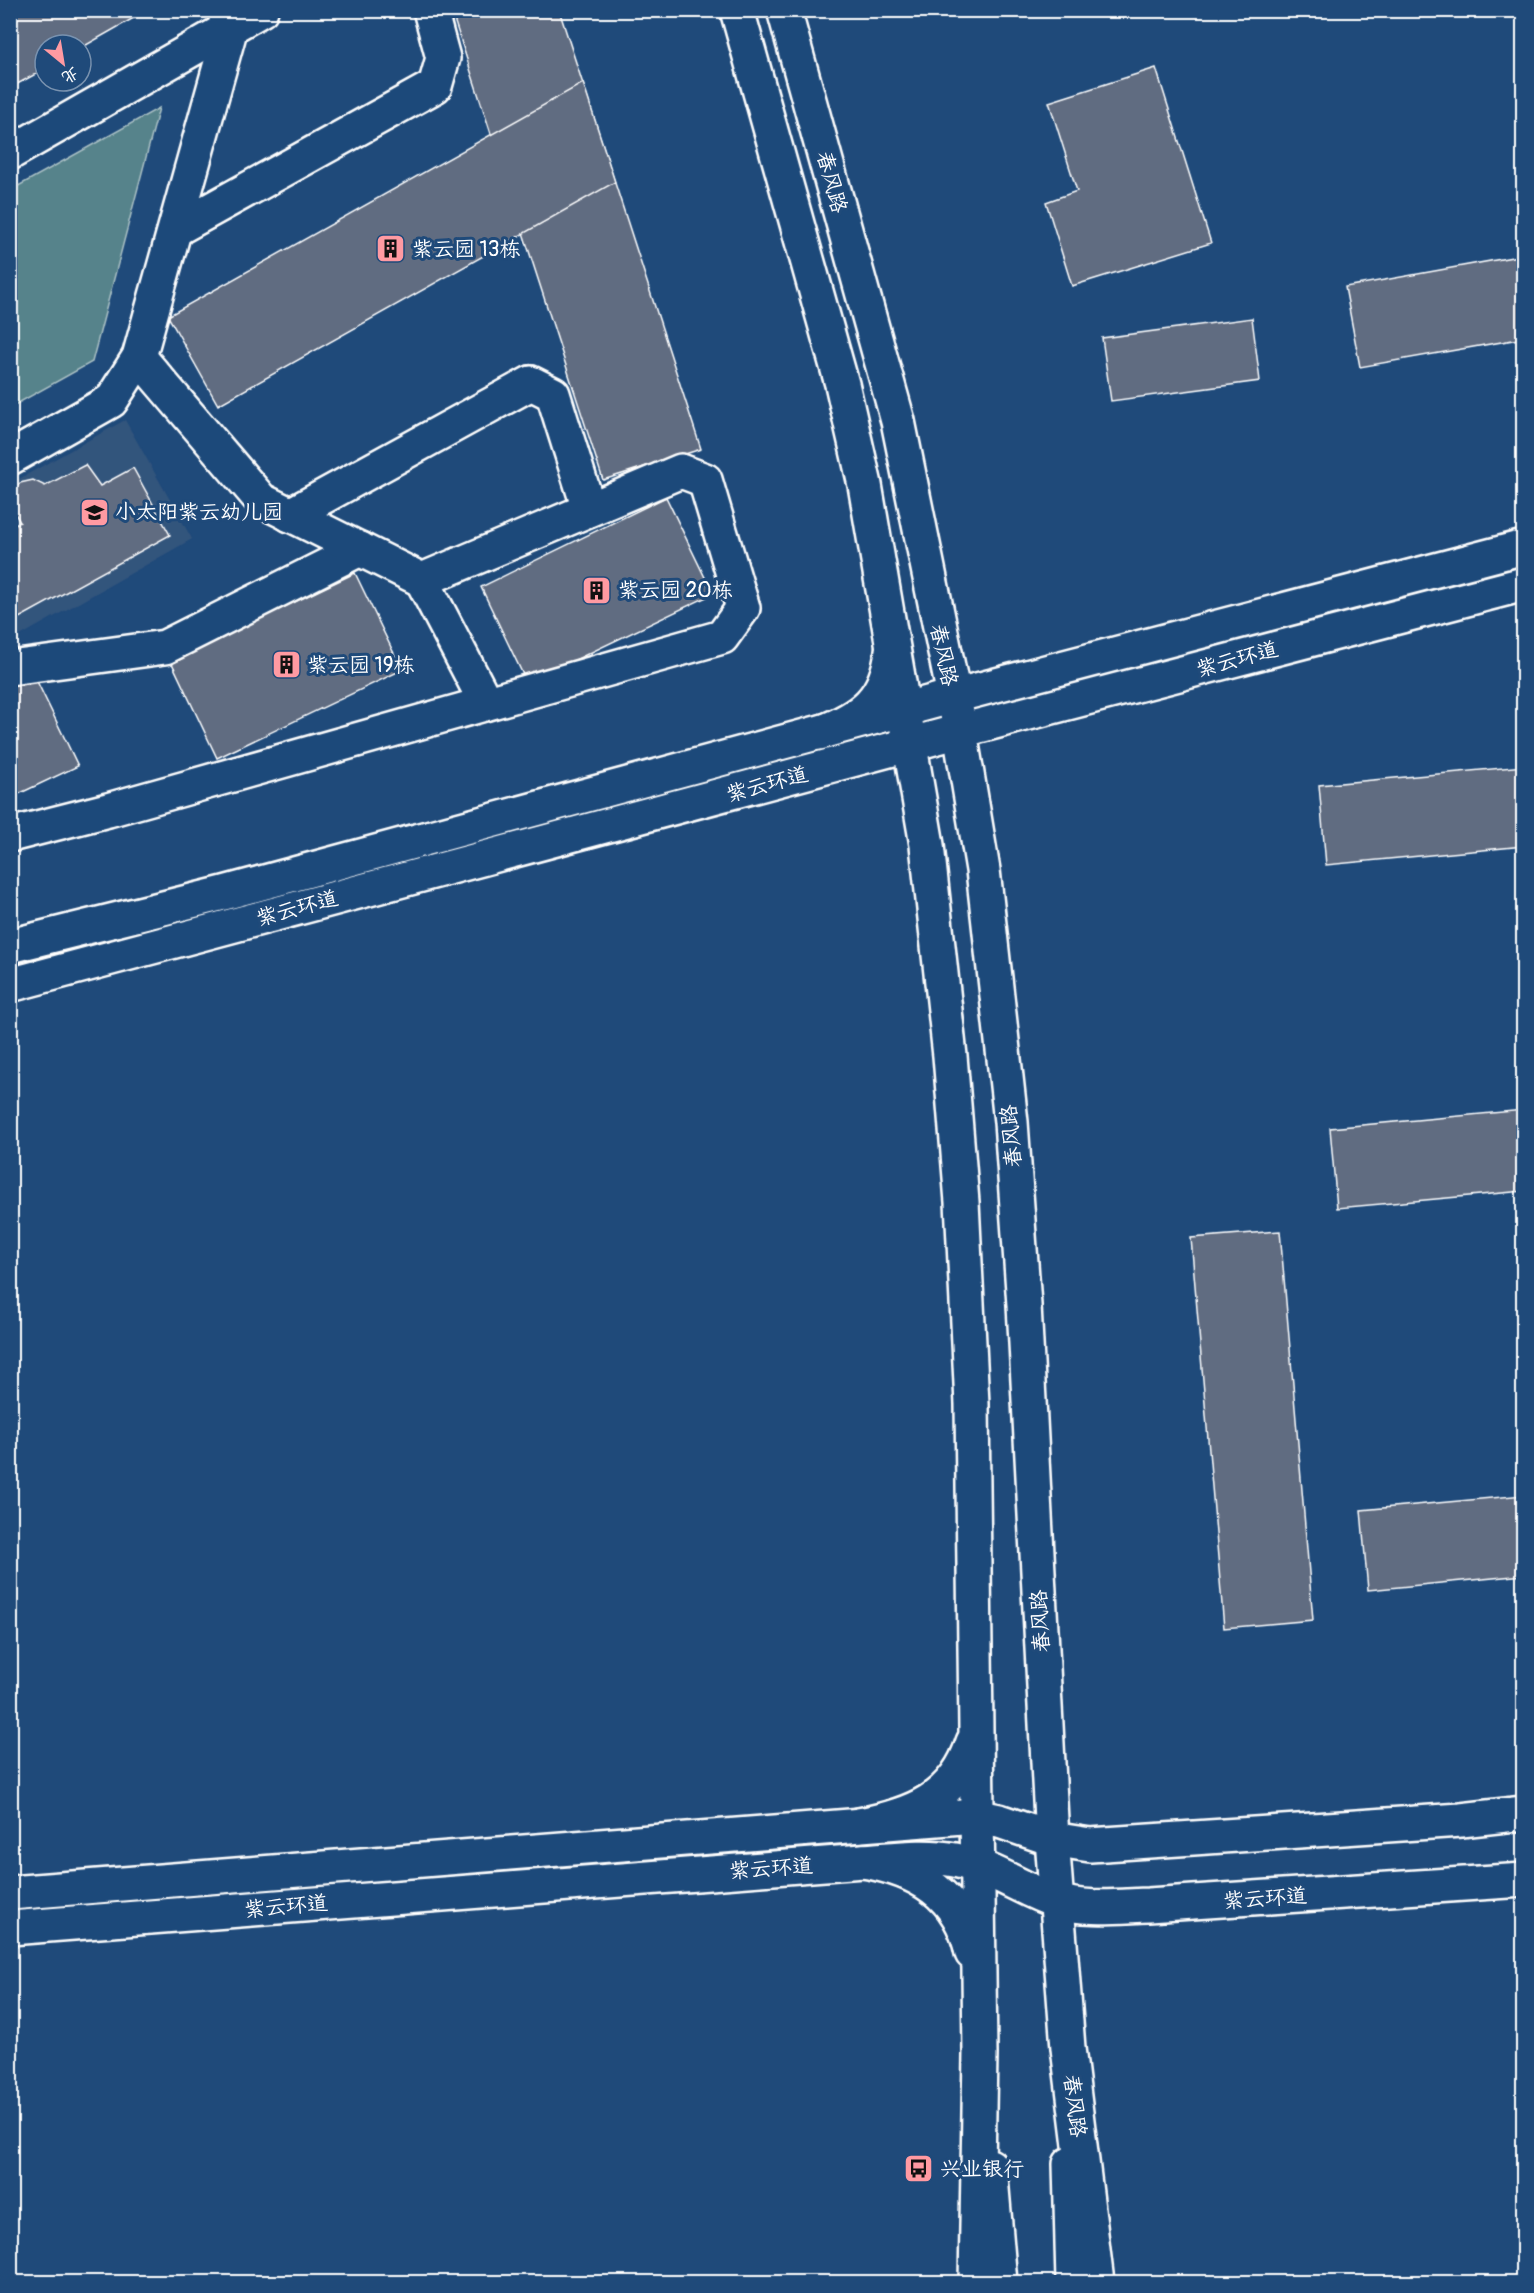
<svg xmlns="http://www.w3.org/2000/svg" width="1534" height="2293" font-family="Pangolin,'LXGW WenKai TC',sans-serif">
	<rect width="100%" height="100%" fill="#1f4a7a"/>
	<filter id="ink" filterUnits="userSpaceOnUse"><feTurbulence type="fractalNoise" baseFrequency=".0167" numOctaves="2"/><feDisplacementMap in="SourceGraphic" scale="12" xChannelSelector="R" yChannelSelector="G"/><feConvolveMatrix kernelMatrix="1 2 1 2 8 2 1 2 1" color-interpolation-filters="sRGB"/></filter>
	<g filter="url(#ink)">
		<!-- built -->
		<polygon fill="#33547c" points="125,420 192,539 11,641 10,484"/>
		<!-- green -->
		<polygon fill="#57838b" stroke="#abc1c5" stroke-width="1.5" points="159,108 92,362 11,407 11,190"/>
		<!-- building -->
		<g fill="#616c81" stroke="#fff" stroke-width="1.5">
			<polygon points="10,10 146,10 146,11 81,48 81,45 45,45 45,69 10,88"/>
			<polygon points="451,10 559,10 701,449 603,480"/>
			<polygon points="1156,68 1211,243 1072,286 1046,202 1077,191 1049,102"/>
			<polygon points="583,83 615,182 218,405 168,316"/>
			<polygon points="1524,255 1524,338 1360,367 1345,287"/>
			<polygon points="1252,318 1260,381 1111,401 1102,338"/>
			<polygon points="85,465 100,486 133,468 170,535 10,623 10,528 20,522 13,510 10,493 20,483 33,480 45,486"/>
			<polygon points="666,497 713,594 527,683 481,587"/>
			<polygon points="355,573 402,670 217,758 171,661"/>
			<polygon points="31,669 78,766 10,798 10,679"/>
			<polygon points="1524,766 1524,846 1326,865 1319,785"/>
			<polygon points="1524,1110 1524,1191 1337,1208 1330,1128"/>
			<polygon points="1280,1231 1313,1620 1224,1628 1191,1238"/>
			<polygon points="1524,1495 1524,1575 1368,1590 1361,1510"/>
		</g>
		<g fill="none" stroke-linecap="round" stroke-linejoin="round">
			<defs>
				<g id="minor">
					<polyline points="10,153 231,27 226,17"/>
					<polyline points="176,229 435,86 443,58 430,10"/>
					<polyline points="10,458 111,401 139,357 231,27 261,10"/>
					<polyline points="290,515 531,383 553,394 589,509"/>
					<polyline points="422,580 486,703"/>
					<polyline points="10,668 165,647 360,549"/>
					<polyline points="10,835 108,810 722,637 743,608 705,480 681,471 422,580 261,500 139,357"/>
				</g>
				<g id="tertiary">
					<polyline points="10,946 224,893 954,696 1524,547"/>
					<polyline points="10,985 960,731 1524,584"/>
					<polyline points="10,1893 975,1816 999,1821 1052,1839 1090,1845 1461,1820 1524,1813"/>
					<path d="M10,1928l853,-67c30,-2 62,-7 92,-1 40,8 65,29 101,41 29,9 63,5 92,4l376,-25"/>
					<polyline points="1070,2164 1073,2282"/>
					<polyline points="990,2166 1000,2282"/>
				</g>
				<g id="secondary">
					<polyline points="737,10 842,384 865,485 927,845 950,1056 962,1202 972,1404 980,2054 976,2282"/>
					<polyline points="784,10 898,421 954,696 983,870 1011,1122 1024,1305 1052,1839 1068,2048 1097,2282"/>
					<path d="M820,733c43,-17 66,-34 72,-82"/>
					<path d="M859,1825c53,-10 96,-26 114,-83"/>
					<path d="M863,1861c55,9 97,33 109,92"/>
				</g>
			</defs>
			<!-- minor casing -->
			<use href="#minor" stroke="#fff" stroke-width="38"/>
			<!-- tertiary casing -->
			<use href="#tertiary" stroke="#fff" stroke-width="38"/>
			<!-- secondary casing -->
			<use href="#secondary" stroke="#fff" stroke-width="38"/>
			<!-- minor -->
			<use href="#minor" stroke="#1f4a7a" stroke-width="33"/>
			<!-- tertiary -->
			<use href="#tertiary" stroke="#1f4a7a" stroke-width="33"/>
			<!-- secondary -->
			<use href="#secondary" stroke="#1f4a7a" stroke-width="33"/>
		</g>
	</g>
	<!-- icons -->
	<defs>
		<symbol id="building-square" viewBox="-11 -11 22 22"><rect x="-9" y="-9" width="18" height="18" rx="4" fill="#ff9aa2" stroke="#1f4a7a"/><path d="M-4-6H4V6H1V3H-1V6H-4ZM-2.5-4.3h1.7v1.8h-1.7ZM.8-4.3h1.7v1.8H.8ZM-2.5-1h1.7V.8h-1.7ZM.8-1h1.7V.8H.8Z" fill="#111"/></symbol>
		<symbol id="school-square" viewBox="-11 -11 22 22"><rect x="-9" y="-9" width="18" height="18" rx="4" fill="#ff9aa2" stroke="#1f4a7a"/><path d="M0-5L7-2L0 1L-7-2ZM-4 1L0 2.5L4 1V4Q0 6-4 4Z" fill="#111"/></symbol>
		<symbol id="bus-square" viewBox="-11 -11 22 22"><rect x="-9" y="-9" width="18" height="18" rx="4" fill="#ff9aa2" stroke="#1f4a7a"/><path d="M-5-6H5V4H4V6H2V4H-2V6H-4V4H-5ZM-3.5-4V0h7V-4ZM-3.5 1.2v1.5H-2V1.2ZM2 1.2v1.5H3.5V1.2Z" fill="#111"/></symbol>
	</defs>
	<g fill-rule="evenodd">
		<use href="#building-square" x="374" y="232" width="33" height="33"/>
		<use href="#school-square" x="78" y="496" width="33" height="33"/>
		<use href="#building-square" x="580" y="574" width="33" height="33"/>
		<use href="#building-square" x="270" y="648" width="33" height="33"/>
		<use href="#bus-square" x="902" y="2152" width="33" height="33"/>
	</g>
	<g text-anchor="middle" stroke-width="6" stroke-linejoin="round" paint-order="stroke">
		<!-- street labels -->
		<g font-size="21" fill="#fff" stroke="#1f4a7a">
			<text transform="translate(832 182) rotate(75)" y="7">春风路</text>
			<text transform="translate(944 655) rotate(78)" y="7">春风路</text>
			<text transform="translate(1237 659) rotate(-15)" y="7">紫云环道</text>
			<text transform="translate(767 784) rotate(-15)" y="7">紫云环道</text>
			<text transform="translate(297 908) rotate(-15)" y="7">紫云环道</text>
			<text transform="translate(1011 1136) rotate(-95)" y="7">春风路</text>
			<text transform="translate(1040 1621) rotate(-93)" y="7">春风路</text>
			<text transform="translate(771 1868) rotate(-4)" y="7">紫云环道</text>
			<text transform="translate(1265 1898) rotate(-4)" y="7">紫云环道</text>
			<text transform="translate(286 1906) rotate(-5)" y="7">紫云环道</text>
			<text transform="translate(1075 2106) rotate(83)" y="7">春风路</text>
		</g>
		<!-- poi labels -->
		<g font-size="21" fill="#fff" stroke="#1f4a7a" text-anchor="start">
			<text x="412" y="256">紫云园 13栋</text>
			<text x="115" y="519">小太阳紫云幼儿园</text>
			<text x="618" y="597">紫云园 20栋</text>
			<text x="307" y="672">紫云园 19栋</text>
			<text x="940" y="2176">兴业银行</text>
		</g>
	</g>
	<!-- margin -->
	<rect width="1534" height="2293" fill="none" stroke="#1f4a7a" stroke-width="36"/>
	<rect x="18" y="18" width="1498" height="2257" fill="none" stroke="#fff" stroke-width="2" filter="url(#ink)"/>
	<!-- north arrow -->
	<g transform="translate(63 63) rotate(150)"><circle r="28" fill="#1f4a7a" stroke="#7992af" stroke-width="1.5"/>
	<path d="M0-4.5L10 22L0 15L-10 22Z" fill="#ff9aa2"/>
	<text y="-9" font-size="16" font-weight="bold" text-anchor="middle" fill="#ffffff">北</text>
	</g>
</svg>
